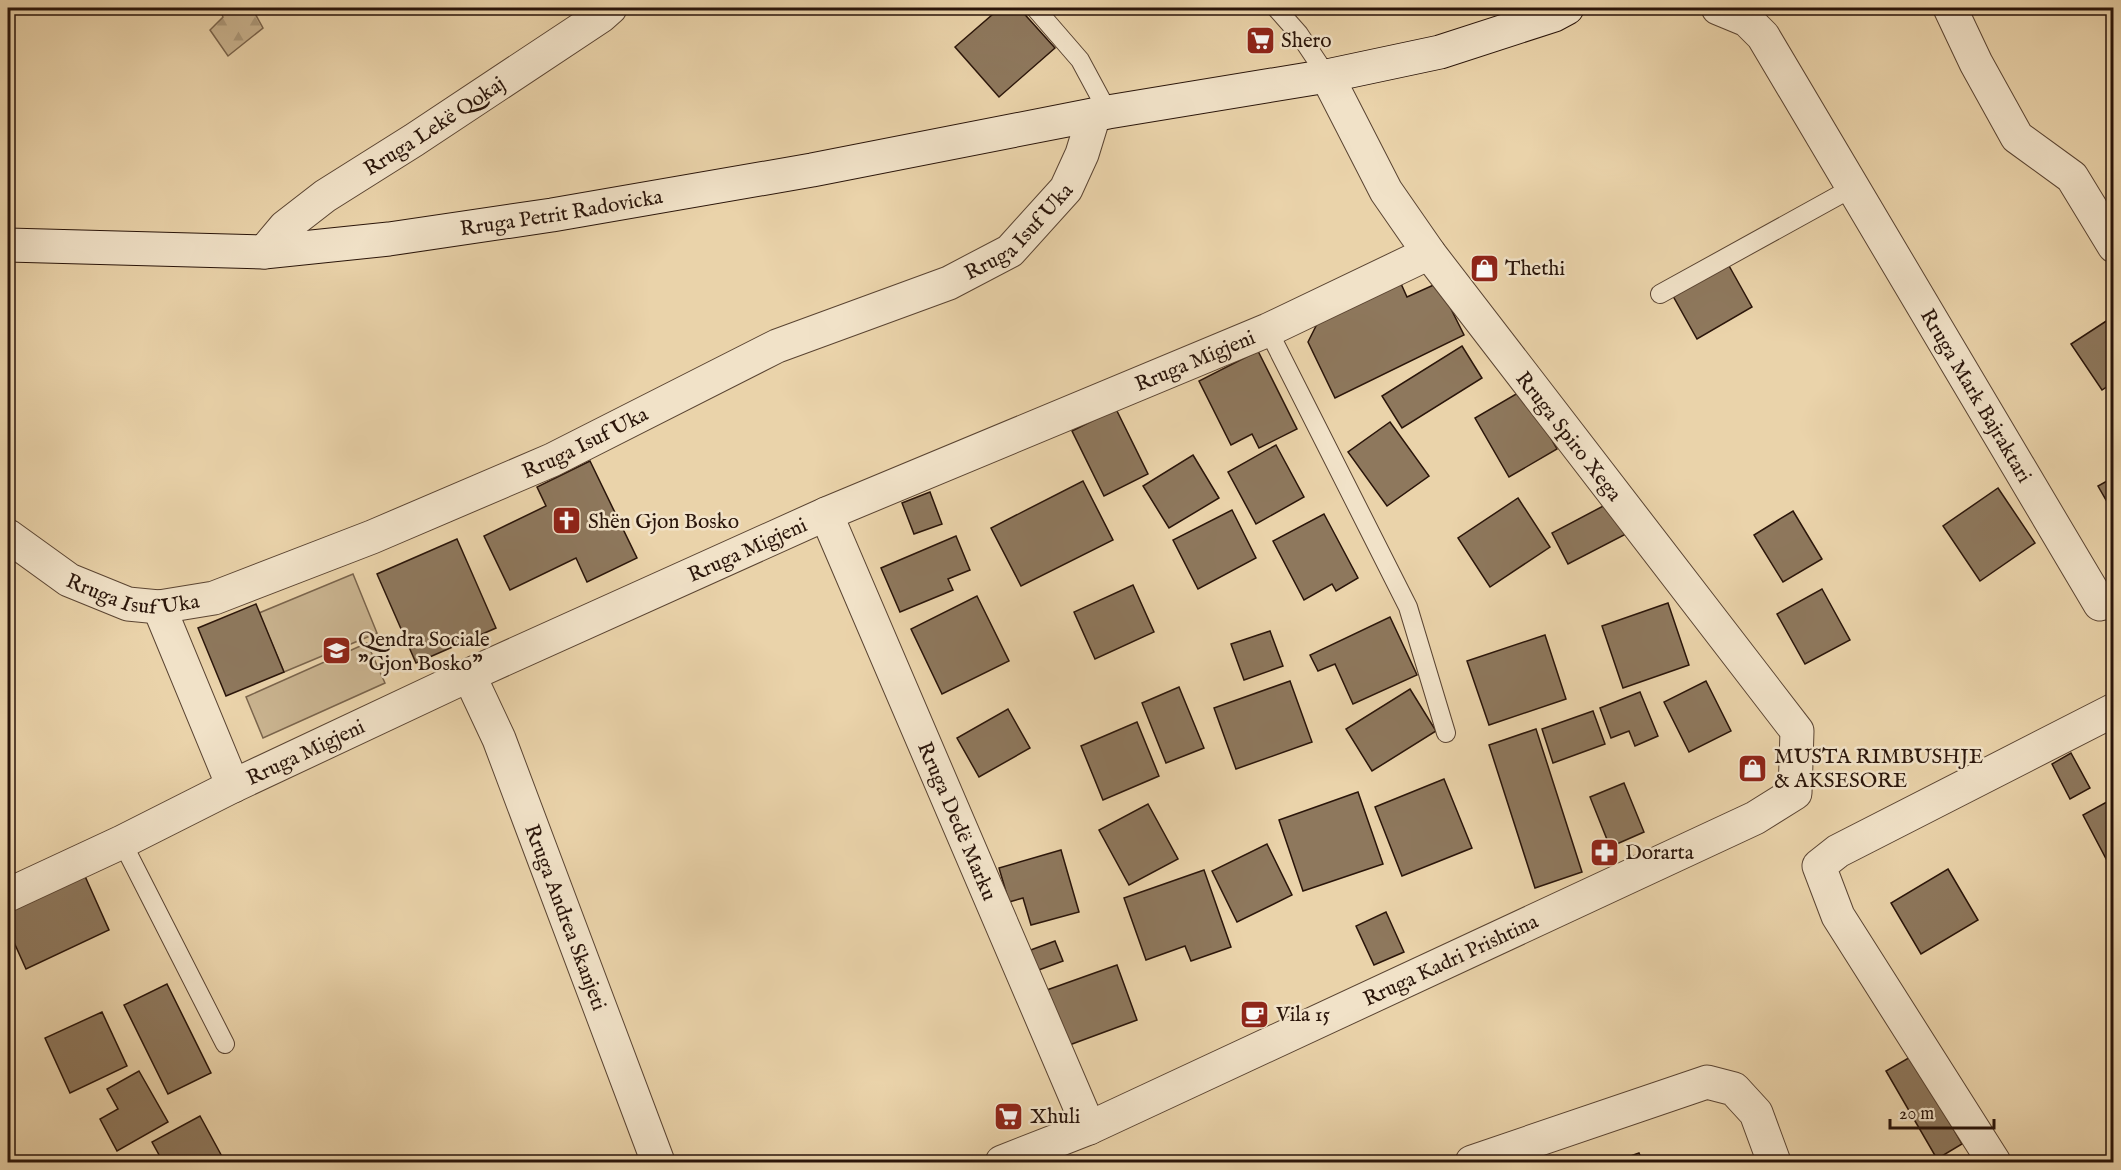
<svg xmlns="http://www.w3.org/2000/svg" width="2121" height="1170" font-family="'IM FELL English',serif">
	<defs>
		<pattern id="forest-firs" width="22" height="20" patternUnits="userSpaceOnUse" patternTransform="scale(1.5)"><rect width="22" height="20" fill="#c9b38f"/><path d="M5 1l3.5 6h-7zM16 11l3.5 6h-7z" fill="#ad997a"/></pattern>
	</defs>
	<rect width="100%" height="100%" fill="#ead3aa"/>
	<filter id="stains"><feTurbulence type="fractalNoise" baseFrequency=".00333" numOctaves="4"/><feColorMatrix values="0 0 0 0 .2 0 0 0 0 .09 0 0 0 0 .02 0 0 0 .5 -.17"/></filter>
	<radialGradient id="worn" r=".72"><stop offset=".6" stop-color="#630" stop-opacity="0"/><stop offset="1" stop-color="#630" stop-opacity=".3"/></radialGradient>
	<!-- forest -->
	<polygon fill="url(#forest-firs)" stroke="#7a644c" stroke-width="1.5" points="219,8 252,8 263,28 228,56 210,30 223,17"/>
	<!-- garden -->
	<g fill="#c9b38f" stroke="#7a644c" stroke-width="1.5">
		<polygon points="353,574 377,633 284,672 259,613"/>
		<polygon points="367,643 385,683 263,738 246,697"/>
	</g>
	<!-- building -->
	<g fill="#8e785d" stroke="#2a150a" stroke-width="1.5">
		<polygon points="526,8 540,8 532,14"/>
		<polygon points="1000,8 1019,8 1055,48 999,97 955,47"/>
		<polygon points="1728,264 1752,307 1697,339 1673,296"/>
		<polygon points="1398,277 1407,297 1438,283 1464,335 1335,398 1308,342 1322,314"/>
		<polygon points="2114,316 2114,382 2102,390 2071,344"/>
		<polygon points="1462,346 1482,378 1402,428 1382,396"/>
		<polygon points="1258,351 1297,429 1259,448 1252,434 1231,445 1199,381"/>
		<polygon points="1523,390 1557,449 1509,477 1475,418"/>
		<polygon points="1116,409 1148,474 1104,496 1072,431"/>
		<polygon points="1390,422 1429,476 1387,506 1348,452"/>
		<polygon points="1276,445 1304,497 1256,524 1228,472"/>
		<polygon points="1193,455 1219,498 1169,528 1143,486"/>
		<polygon points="590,461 637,558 587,582 576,558 510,590 484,536 546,506 537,487"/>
		<polygon points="2114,477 2114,514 2098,486"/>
		<polygon points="1083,481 1113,540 1021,586 991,528"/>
		<polygon points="1998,488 2035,543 1980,581 1943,526"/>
		<polygon points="930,492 942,524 914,534 902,503"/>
		<polygon points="1518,498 1550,547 1490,587 1458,538"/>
		<polygon points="1609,503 1626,534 1568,564 1552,533"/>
		<polygon points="1232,510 1256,558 1198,589 1173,540"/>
		<polygon points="1793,511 1822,559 1783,582 1754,535"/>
		<polygon points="1324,514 1358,578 1336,591 1332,584 1304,600 1273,541"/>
		<polygon points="956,536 970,570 948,579 953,590 900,612 881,568"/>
		<polygon points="457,539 496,628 416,663 377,574"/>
		<polygon points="1133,585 1154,632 1095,659 1074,612"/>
		<polygon points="1822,589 1850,640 1805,664 1777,614"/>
		<polygon points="977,596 1009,661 942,694 911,629"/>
		<polygon points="1668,603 1689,665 1623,688 1602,626"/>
		<polygon points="256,604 284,672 226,696 198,628"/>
		<polygon points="1390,617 1417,675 1353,704 1335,664 1318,671 1310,655"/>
		<polygon points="1270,631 1283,666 1244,680 1231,644"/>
		<polygon points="1545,635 1566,699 1489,725 1467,661"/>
		<polygon points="1290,681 1312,742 1236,769 1214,708"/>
		<polygon points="1706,681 1731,731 1689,752 1664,702"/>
		<polygon points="1179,687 1204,748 1166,763 1142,703"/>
		<polygon points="1410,689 1436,731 1372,771 1346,729"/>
		<polygon points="1640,692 1658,736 1635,746 1629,731 1611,738 1600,708"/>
		<polygon points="1008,709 1030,748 979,777 957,738"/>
		<polygon points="1593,711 1605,744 1553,763 1542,729"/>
		<polygon points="1137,722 1159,776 1103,800 1081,746"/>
		<polygon points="1536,729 1582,872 1535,888 1489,745"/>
		<polygon points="2071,753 2090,788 2070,799 2052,764"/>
		<polygon points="1444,779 1472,848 1402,876 1375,807"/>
		<polygon points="1624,783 1644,832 1610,847 1590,797"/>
		<polygon points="1358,792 1383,864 1303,891 1279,820"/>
		<polygon points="2114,798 2114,872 2113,872 2083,815"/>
		<polygon points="1148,804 1178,859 1129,885 1099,830"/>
		<polygon points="1267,844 1292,895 1237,922 1212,871"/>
		<polygon points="1061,850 1079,912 1031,925 1023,898 1009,902 999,868"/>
		<polygon points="1948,869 1978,920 1921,954 1891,903"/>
		<polygon points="1204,870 1231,947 1191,961 1185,946 1146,960 1124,898"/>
		<polygon points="84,874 109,930 26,969 8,929 8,909"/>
		<polygon points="1386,912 1404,952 1374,965 1356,926"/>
		<polygon points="1055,941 1063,961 1036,971 1028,951"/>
		<polygon points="1117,965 1137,1020 1064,1047 1044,991"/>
		<polygon points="167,984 211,1073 168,1094 124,1005"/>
		<polygon points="102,1012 127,1066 70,1093 45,1038"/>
		<polygon points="1912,1056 1962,1144 1937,1159 1886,1071"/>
		<polygon points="139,1071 168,1122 117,1151 100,1119 118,1109 107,1089"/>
		<polygon points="200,1116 225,1162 163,1162 152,1142"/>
		<polygon points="1639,1153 1643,1162 1614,1162"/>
		<polygon points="1661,1156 1664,1162 1645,1162"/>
	</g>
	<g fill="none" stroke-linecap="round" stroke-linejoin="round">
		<defs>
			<g id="lane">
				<polyline points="1035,8 1080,60 1108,112"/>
				<polyline points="1276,8 1299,34 1327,76"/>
				<polyline points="1660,294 1852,188"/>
				<polyline points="1268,330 1408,607 1446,733"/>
				<polyline points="122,842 225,1044"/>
			</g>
			<g id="street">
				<path id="s1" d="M1718,8l29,12 16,16 337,568"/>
				<polyline points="1950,8 1976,63 2017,137 2072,177 2114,246"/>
				<path id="s2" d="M264,252l21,-25 40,-31 89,-56 187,-124 9,-8"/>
				<path id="s3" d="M826,514l263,614"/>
				<path id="s4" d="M8,536l61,44 59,24 31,3 55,-9 158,-61 180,-77 225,-114 172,-63 61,-32 56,-62 16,-35 12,-39"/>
				<polyline points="159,607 233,786"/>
				<path id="s5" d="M469,675l30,64 159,423"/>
				<path id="s6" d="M8,895l114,-53 111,-56 236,-111 357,-161 442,-184 161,-77"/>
				<path id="s7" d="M1002,1162l87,-34 666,-310 40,-25 2,-62 -368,-478 -43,-62 -59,-115"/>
				<polyline points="1472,1162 1707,1082 1734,1089 1756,1113 1774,1162"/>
				<polyline points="1994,1162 1838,916 1819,866 1838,851 2114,710"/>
			</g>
			<g id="secondary">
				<path id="s8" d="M8,245l256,7 125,-13 163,-24 260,-45 296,-58 219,-36 113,-24 114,-37 13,-7"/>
			</g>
		</defs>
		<!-- lane casing -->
		<use href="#lane" stroke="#5a4432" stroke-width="20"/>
		<!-- street casing -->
		<use href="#street" stroke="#5a4432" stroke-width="35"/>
		<!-- secondary casing -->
		<use href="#secondary" stroke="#2a150a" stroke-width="35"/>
		<!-- lane -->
		<use href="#lane" stroke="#f1e2c8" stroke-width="18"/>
		<!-- street -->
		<use href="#street" stroke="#f1e2c8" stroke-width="33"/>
		<!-- secondary -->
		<use href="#secondary" stroke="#f1e2c8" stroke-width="33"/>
	</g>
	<!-- icons -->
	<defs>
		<symbol id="supermarket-square" viewBox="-11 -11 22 22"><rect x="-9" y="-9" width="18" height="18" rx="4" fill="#8f2418" stroke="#f1e2c8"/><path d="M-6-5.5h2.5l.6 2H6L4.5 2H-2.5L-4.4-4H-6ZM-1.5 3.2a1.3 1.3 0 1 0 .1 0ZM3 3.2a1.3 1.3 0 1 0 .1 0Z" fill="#fff"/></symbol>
		<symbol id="shop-square" viewBox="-11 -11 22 22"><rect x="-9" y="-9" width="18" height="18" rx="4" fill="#8f2418" stroke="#f1e2c8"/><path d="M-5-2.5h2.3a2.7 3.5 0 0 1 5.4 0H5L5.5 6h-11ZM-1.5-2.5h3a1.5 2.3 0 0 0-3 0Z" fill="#fff"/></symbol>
		<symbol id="church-square" viewBox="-11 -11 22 22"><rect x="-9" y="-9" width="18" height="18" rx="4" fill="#8f2418" stroke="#f1e2c8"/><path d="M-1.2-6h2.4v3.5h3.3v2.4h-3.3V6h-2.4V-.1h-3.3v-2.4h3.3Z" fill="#fff"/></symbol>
		<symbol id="school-square" viewBox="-11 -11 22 22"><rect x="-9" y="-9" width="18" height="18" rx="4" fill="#8f2418" stroke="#f1e2c8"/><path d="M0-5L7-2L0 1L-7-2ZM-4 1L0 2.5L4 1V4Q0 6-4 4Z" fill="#fff"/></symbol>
		<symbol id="pharmacy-square" viewBox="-11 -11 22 22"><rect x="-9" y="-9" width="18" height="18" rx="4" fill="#8f2418" stroke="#f1e2c8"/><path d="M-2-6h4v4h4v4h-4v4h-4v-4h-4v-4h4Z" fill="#fff"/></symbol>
		<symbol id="cafe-square" viewBox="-11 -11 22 22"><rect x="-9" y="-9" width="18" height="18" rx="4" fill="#8f2418" stroke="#f1e2c8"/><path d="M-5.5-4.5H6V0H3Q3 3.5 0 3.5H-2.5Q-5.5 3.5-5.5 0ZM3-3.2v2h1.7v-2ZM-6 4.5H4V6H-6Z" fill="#fff"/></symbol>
	</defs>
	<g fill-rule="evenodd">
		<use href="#supermarket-square" x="1244" y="24" width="33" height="33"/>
		<use href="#shop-square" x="1468" y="252" width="33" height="33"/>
		<use href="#church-square" x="550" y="504" width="33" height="33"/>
		<use href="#school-square" x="320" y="634" width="33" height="33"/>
		<use href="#shop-square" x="1736" y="752" width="33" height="33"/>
		<use href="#pharmacy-square" x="1588" y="836" width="33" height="33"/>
		<use href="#cafe-square" x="1238" y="998" width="33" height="33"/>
		<use href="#supermarket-square" x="992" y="1100" width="33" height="33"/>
	</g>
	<g text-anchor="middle" stroke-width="5" stroke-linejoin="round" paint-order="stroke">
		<!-- poi labels -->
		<g font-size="21" fill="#2a150a" stroke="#f1e2c8" text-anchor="start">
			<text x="1281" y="47">Shero</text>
			<text x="1505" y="275">Thethi</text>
			<text x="588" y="528">Shën Gjon Bosko</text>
			<text x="358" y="646">Qendra Sociale<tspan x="358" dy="24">"Gjon Bosko"</tspan></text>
			<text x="1774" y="763">MUSTA RIMBUSHJE<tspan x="1774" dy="24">&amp; AKSESORE</tspan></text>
			<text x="1625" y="859">Dorarta</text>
			<text x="1276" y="1021">Vila 15</text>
			<text x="1030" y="1123">Xhuli</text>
		</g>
		<!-- street labels -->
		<g font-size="21" fill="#2a150a" stroke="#f1e2c8">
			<text dy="7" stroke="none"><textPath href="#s2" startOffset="213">Rruga Lekë Qokaj</textPath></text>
			<text dy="7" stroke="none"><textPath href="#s8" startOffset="556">Rruga Petrit Radovicka</textPath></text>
			<text dy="7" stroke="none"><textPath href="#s4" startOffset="1114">Rruga Isuf Uka</textPath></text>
			<text dy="7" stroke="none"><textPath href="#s6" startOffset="1302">Rruga Migjeni</textPath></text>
			<text dy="7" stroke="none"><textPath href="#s1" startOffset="472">Rruga Mark Bajraktari</textPath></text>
			<text transform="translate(1569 436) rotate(52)" y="7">Rruga Spiro Xega</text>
			<text dy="7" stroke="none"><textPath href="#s4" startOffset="628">Rruga Isuf Uka</textPath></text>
			<text dy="7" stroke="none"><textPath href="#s6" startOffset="816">Rruga Migjeni</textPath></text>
			<text dy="7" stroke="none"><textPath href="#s4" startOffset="142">Rruga Isuf Uka</textPath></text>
			<text dy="7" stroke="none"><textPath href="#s6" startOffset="330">Rruga Migjeni</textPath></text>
			<text dy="7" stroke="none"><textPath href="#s3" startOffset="334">Rruga Dedë Marku</textPath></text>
			<text dy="7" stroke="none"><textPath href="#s5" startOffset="261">Rruga Andrea Skanjeti</textPath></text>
			<text dy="7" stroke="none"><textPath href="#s7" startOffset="492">Rruga Kadri Prishtina</textPath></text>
		</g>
	</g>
	<!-- margin -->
	<rect width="2121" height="1170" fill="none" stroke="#ead3aa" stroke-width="30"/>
	<rect x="9" y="9" width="2103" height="1152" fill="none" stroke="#2a150a" stroke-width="3"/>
	<rect x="15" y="15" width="2091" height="1140" fill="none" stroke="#2a150a" stroke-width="1.5"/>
	<!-- scale -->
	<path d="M1890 1119v9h104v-9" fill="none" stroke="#2a150a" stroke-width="3"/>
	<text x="1899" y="1119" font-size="18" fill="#2a150a" stroke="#f1e2c8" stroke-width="4.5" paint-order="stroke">20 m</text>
	<rect width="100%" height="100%" filter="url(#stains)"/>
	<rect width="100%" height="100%" fill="url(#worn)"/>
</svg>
